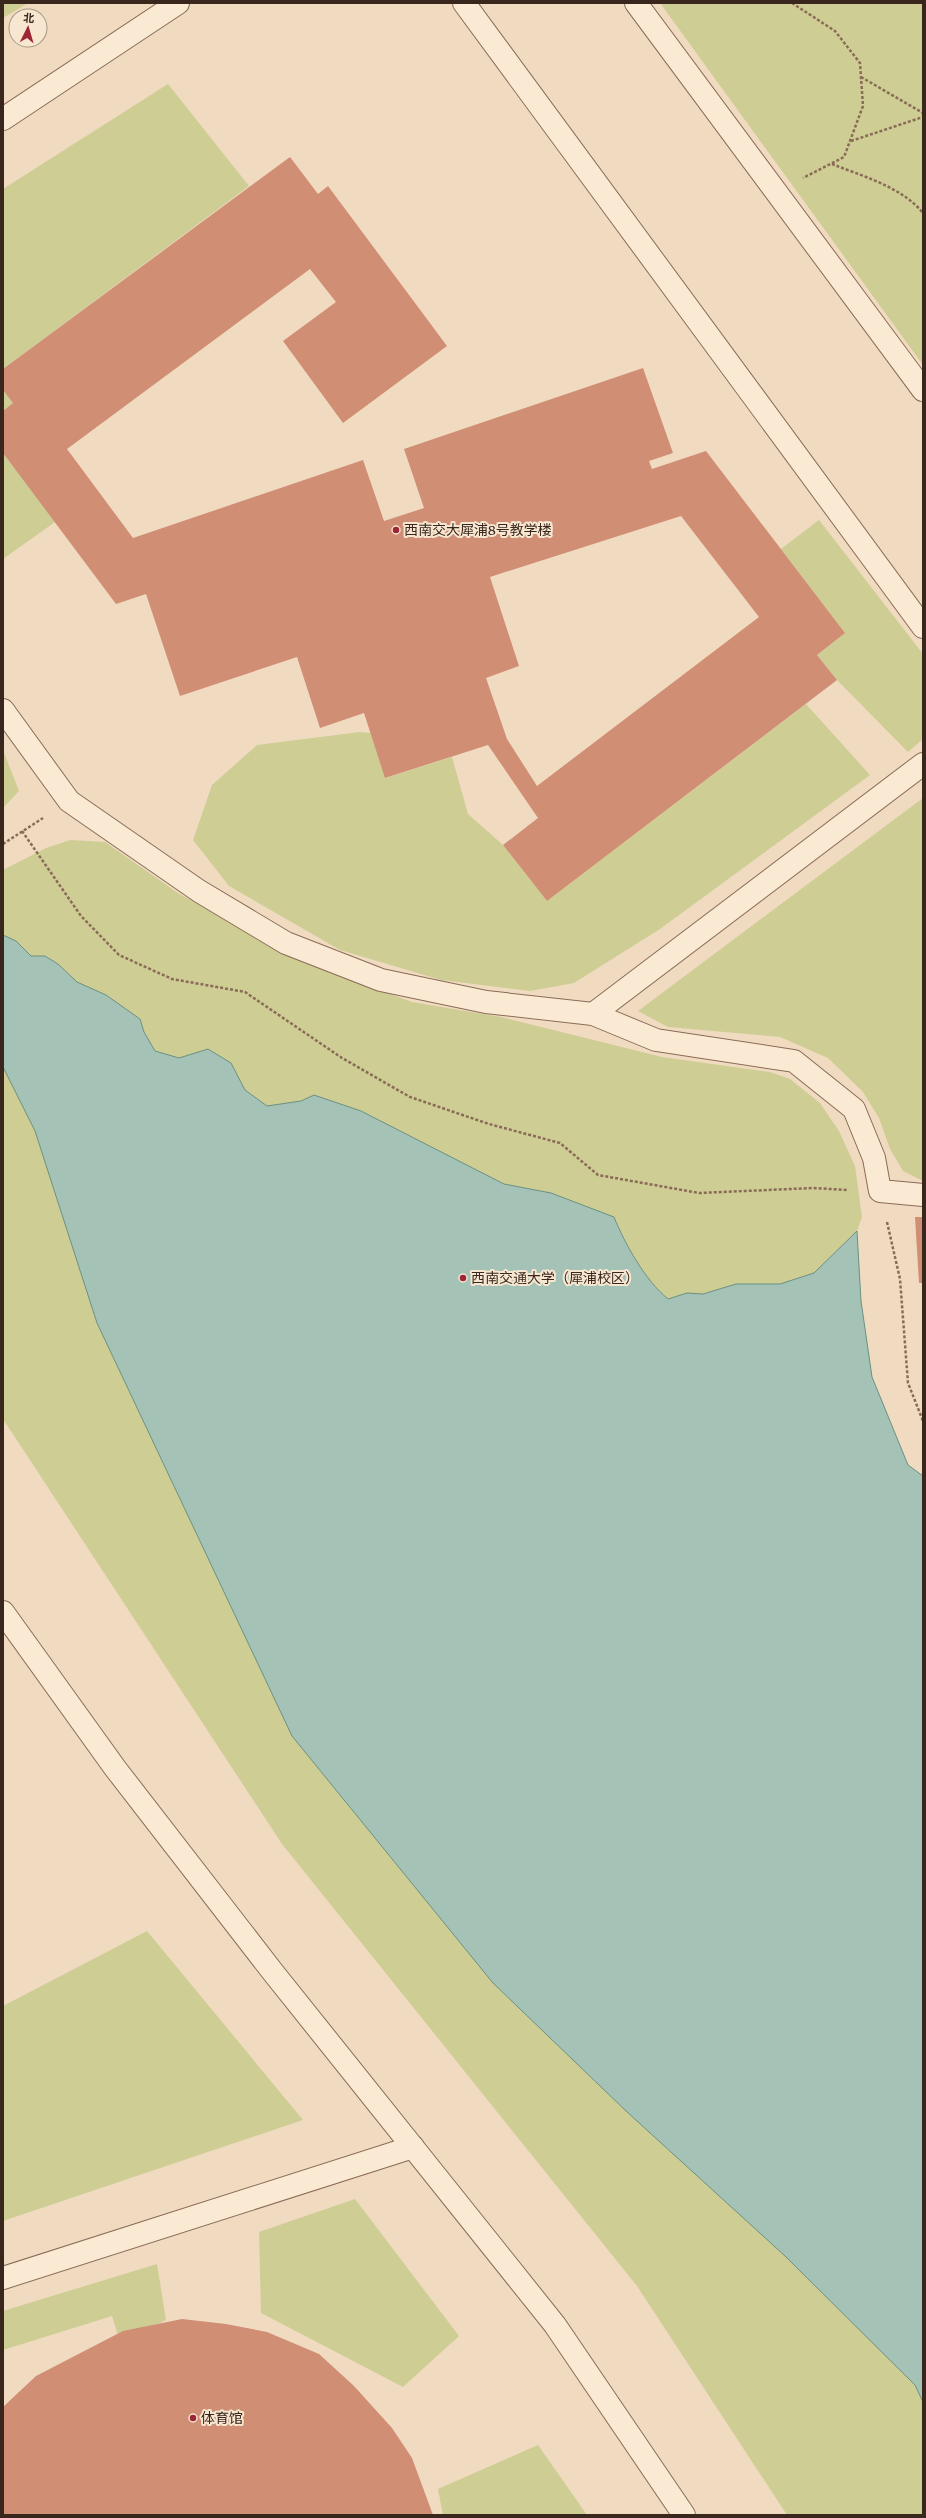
<svg xmlns="http://www.w3.org/2000/svg" width="926" height="2518" font-family="Literata,'Noto Sans SC',serif">
	<rect width="100%" height="100%" fill="#f0dbc1"/>
	<!-- green -->
	<g fill="#cecd94">
		<polygon points="3,3 28,3 3,18"/>
		<polygon points="660,3 923,3 923,365"/>
		<polygon points="168,84 249,186 3,369 3,189"/>
		<polygon points="3,390 13,403 3,411"/>
		<polygon points="3,453 55,522 3,559"/>
		<polygon points="819,520 923,654 923,739 908,752 837,680 817,655 845,633 781,549"/>
		<polygon points="806,704 870,775 660,929 574,983 530,991 441,980 340,950 229,886 193,840 212,785 257,745 360,732 371,733 386,778 452,757 468,814 503,845 547,901"/>
		<polygon points="3,750 19,791 3,808"/>
		<polygon points="923,798 923,1181 903,1171 890,1149 879,1118 863,1092 828,1058 780,1037 668,1027 638,1011"/>
		<path d="M70,840l35,2 73,51 82,46 86,38 66,25 89,15 161,40 108,15 20,7 30,24 19,28 16,35 7,51 -5,14 -43,42 -34,11h-44l-33,10 -16,-1 -19,6c-23,-19 -42,-55 -54,-82l-63,-24 -47,-9 -143,-73 -47,-16 -13,6 -34,5 -22,-16 -14,-27 -23,-14 -29,9 -24,-7 -11,-19 -4,-13 -34,-24 -29,-13 -19,-18 -13,-8h-14l-15,-15 -13,-6v-65l43,-22z"/>
		<polygon points="3,1067 35,1131 97,1323 292,1736 493,1983 626,2111 785,2256 915,2385 923,2402 923,2515 787,2515 637,2286 282,1844 3,1419"/>
		<polygon points="147,1931 303,2120 3,2221 3,2006"/>
		<polygon points="355,2199 459,2336 403,2387 261,2313 259,2232"/>
		<polygon points="157,2264 166,2320 120,2342 112,2316 3,2350 3,2311"/>
		<polygon points="538,2445 587,2515 443,2515 438,2489"/>
	</g>
	<!-- water -->
	<path fill="#a4c2b5" stroke="#6a9082" d="M3,935l13,6 15,15h14l13,8 19,18 29,13 34,24 4,13 11,19 24,7 29,-9 23,14 14,27 22,16 34,-5 13,-6 47,16 143,73 47,9 63,24c11,27 31,63 54,82l19,-6 16,1 33,-10h44l34,-11 43,-42 4,70 11,76 36,88 15,11v926l-8,-17 -130,-129 -159,-145 -133,-128 -201,-247 -195,-413 -62,-192 -32,-64z"/>
	<!-- building -->
	<g fill="#d08e75" fill-rule="evenodd">
		<path d="M290,157l28,37 10,-8 119,160 -104,77 -60,-82 53,-39 -26,-33 -243,180 66,89 230,-78 21,61 40,-13 -20,-59 239,-81 30,85 -24,8 3,8 54,-18 139,182 -28,22 20,25 -290,221 -44,-56 35,-27 -50,-73 -103,33 -21,-65 -44,15 -23,-71 -117,39 -34,-102 -30,10 -113,-151v-42l10,-8 -10,-13v-21zM681,516l78,101 -222,169 -30,-47 -21,-61 33,-12 -29,-89z"/>
		<polygon points="915,1217 923,1217 923,1283 919,1283"/>
		<polygon points="182,2319 226,2324 267,2332 319,2354 354,2386 392,2428 412,2458 433,2515 3,2515 3,2407 36,2376 123,2331"/>
	</g>
	<g fill="none" stroke-linecap="round" stroke-linejoin="round">
		<defs>
			<g id="minor">
				<polyline points="464,3 923,627"/>
				<polyline points="636,3 923,390"/>
				<polyline points="3,119 178,3"/>
				<polyline points="3,710 69,801 199,891 286,943 381,980 486,1002 593,1014 656,1040 794,1061 854,1109 874,1158 880,1191 923,1195"/>
				<polyline points="593,1014 923,764"/>
				<polyline points="3,1612 115,1768 272,1971 555,2325 684,2515"/>
				<polyline points="3,2278 413,2147"/>
			</g>
		</defs>
		<!-- minor casing -->
		<use href="#minor" stroke="#8a6b57" stroke-width="24"/>
		<!-- path -->
		<g stroke="#8a6b57" stroke-width="2.5" stroke-dasharray="3 2" stroke-linecap="butt">
			<polyline points="792,3 835,31 860,63 863,106 844,157 803,178"/>
			<polyline points="861,77 923,113"/>
			<polyline points="851,141 923,117"/>
			<path d="M832,164c30,12 70,23 91,49"/>
			<polyline points="22,831 81,916 119,955 172,979 245,992 342,1058 410,1097 489,1124 560,1143 598,1175 699,1193 813,1188 848,1190"/>
			<polyline points="3,844 43,818"/>
			<polyline points="887,1222 900,1279 908,1383 923,1421"/>
		</g>
		<!-- minor -->
		<use href="#minor" stroke="#faead4" stroke-width="22"/>
	</g>
	<!-- markers -->
	<g fill="#9c2536" stroke="#f7e6d0" stroke-width="1.5">
		<circle cx="396" cy="530" r="4"/>
		<circle cx="463" cy="1278" r="4"/>
		<circle cx="193" cy="2418" r="4"/>
	</g>
	<g text-anchor="middle" stroke-width="4" stroke-linejoin="round" paint-order="stroke">
		<!-- poi labels -->
		<g font-size="14" fill="#39261c" stroke="#f7e6d0" text-anchor="start">
			<text x="404" y="535">西南交大犀浦8号教学楼</text>
			<text x="471" y="1283">西南交通大学（犀浦校区）</text>
			<text x="201" y="2423">体育馆</text>
		</g>
	</g>
	<!-- border -->
	<rect width="926" height="2518" fill="none" stroke="#39261c" stroke-width="8"/>
	<!-- north arrow -->
	<g transform="translate(28 28) rotate(5)"><circle r="19" fill="#f7e6d0" stroke="#ab9988"/>
	<path d="M0-3L7 15L0 10L-7 15Z" fill="#9c2536"/>
	<text y="-6" font-size="11" font-weight="bold" text-anchor="middle" fill="#39261c">北</text>
	</g>
</svg>
